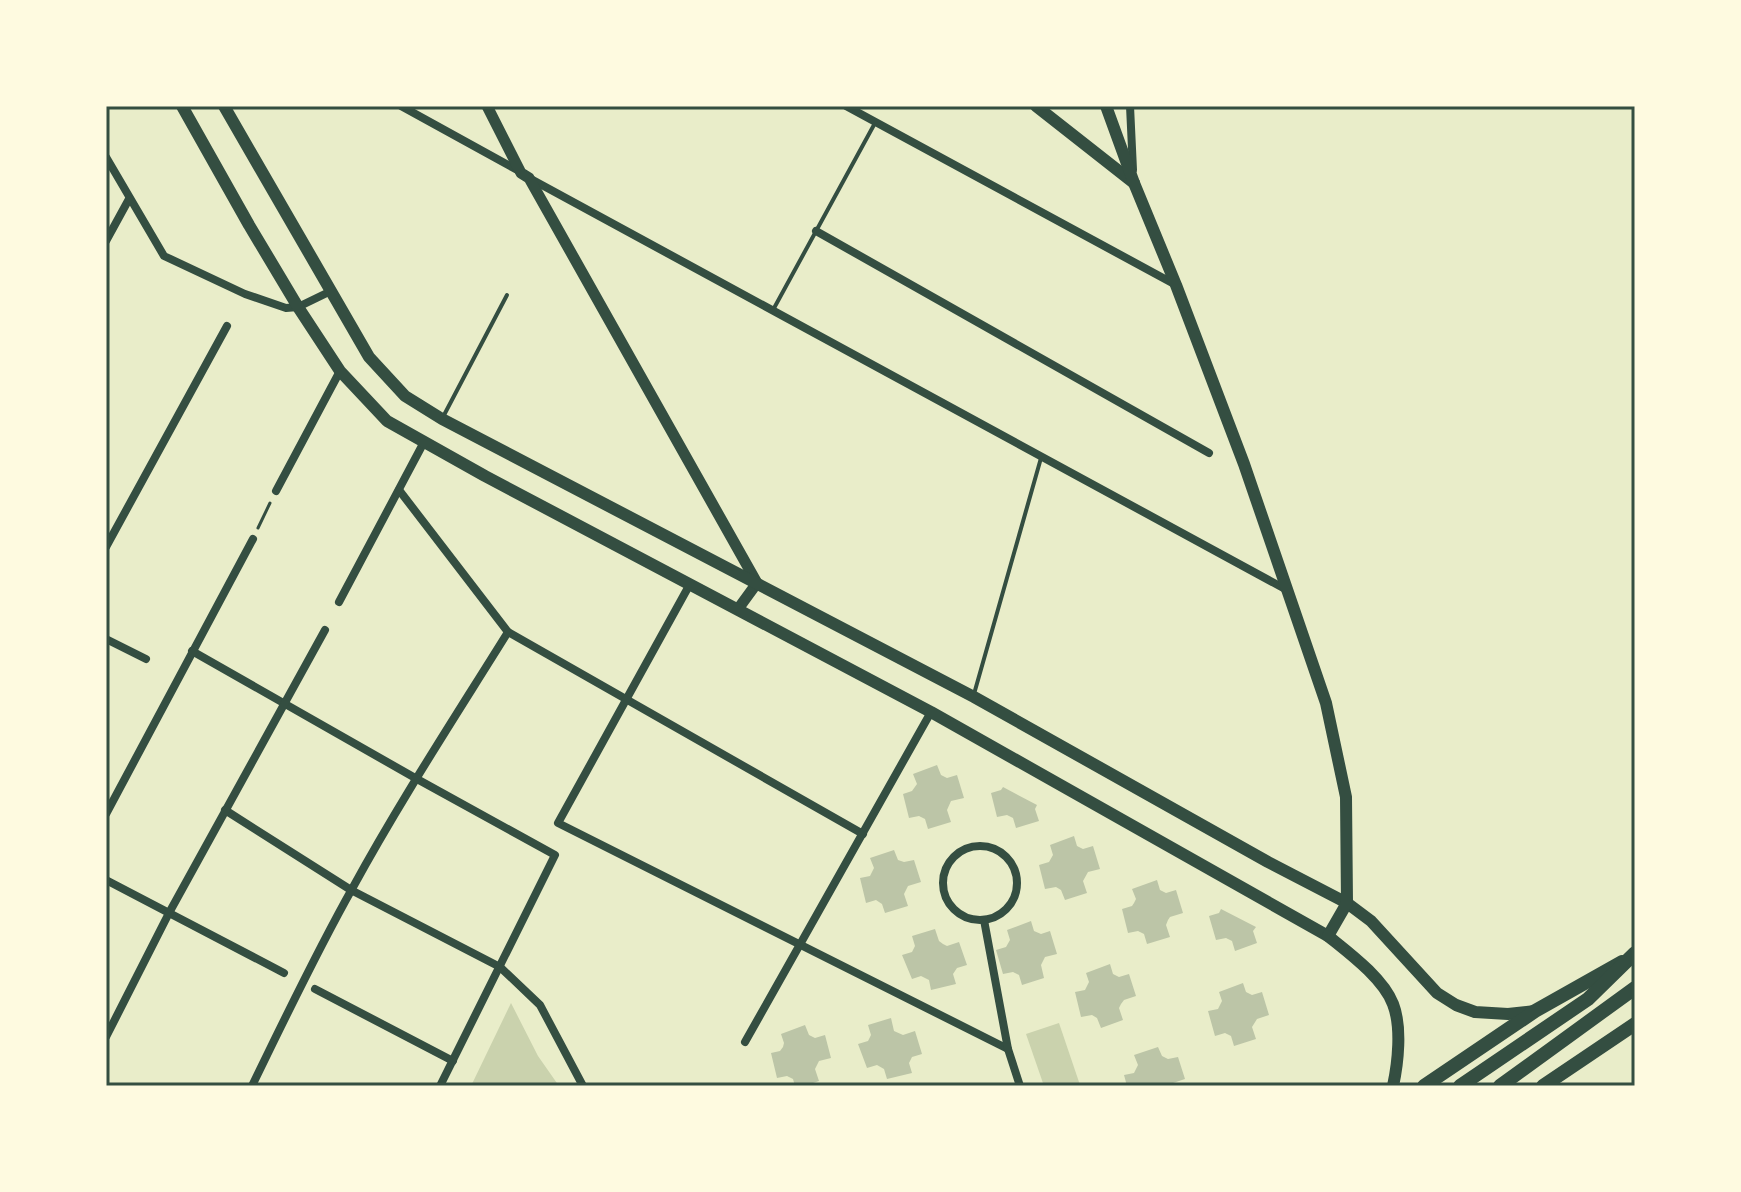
<svg xmlns="http://www.w3.org/2000/svg" width="1741" height="1192" font-family="'Fira Sans',sans-serif">
	<rect width="100%" height="100%" fill="#e9edc9"/>
	<!-- green -->
	<g fill="#cad2ad">
		<polygon points="511,1003 538,1056 559,1086 471,1086"/>
		<polygon points="1059,1023 1080,1085 1078,1086 1044,1086 1026,1034"/>
	</g>
	<!-- building -->
	<g fill="#bcc5a7">
		<polygon points="937,765 941,775 947,778 957,775 964,798 951,801 947,810 951,822 928,829 925,819 919,816 909,818 903,794 912,791 917,784 913,774"/>
		<polygon points="1003,787 1037,805 1035,809 1039,821 1016,828 1013,818 1007,815 997,817 991,793 1001,790"/>
		<polygon points="1074,836 1077,846 1083,849 1093,846 1100,869 1088,872 1083,881 1087,893 1065,900 1061,890 1056,887 1045,889 1039,865 1049,862 1053,855 1050,845"/>
		<polygon points="894,850 898,860 904,862 914,860 921,882 908,886 904,894 908,906 885,913 882,904 876,900 866,903 860,878 870,876 874,868 870,858"/>
		<polygon points="1157,880 1160,890 1166,893 1176,890 1183,913 1170,917 1168,920 1166,925 1170,937 1147,944 1144,934 1138,931 1128,933 1122,909 1132,906 1134,903 1136,899 1132,889"/>
		<polygon points="1221,909 1256,927 1253,931 1257,943 1235,951 1232,941 1226,938 1216,940 1209,916 1219,913"/>
		<polygon points="1031,921 1034,931 1041,934 1050,931 1057,954 1045,957 1041,965 1044,978 1022,985 1019,975 1013,972 1003,974 996,950 1006,947 1010,940 1007,930"/>
		<polygon points="935,929 939,941 943,944 947,946 959,942 967,965 957,968 953,974 956,984 931,990 929,980 921,976 912,979 902,955 912,952 915,946 912,936"/>
		<polygon points="1110,964 1113,974 1119,977 1129,974 1136,996 1124,1000 1121,1004 1119,1008 1123,1020 1101,1028 1097,1018 1092,1015 1081,1017 1075,992 1085,990 1089,982 1086,973"/>
		<polygon points="1243,983 1246,992 1252,995 1262,992 1269,1015 1257,1019 1252,1027 1256,1039 1234,1046 1231,1036 1225,1033 1215,1036 1208,1011 1218,1009 1222,1001 1219,992"/>
		<polygon points="891,1018 894,1031 903,1035 915,1031 922,1054 912,1057 909,1063 912,1073 887,1079 884,1069 877,1065 867,1068 858,1044 868,1041 871,1035 868,1025"/>
		<polygon points="805,1025 809,1035 815,1038 825,1035 831,1058 819,1061 815,1069 819,1081 804,1086 795,1086 793,1079 787,1076 777,1078 771,1053 780,1051 783,1047 784,1043 781,1034"/>
		<polygon points="1158,1047 1162,1056 1168,1059 1178,1057 1185,1079 1173,1083 1171,1086 1127,1086 1124,1075 1134,1073 1138,1065 1134,1055"/>
	</g>
	<g fill="none" stroke-linecap="round" stroke-linejoin="round">
		<!-- path -->
		<polyline stroke="#344e41" stroke-width="3" points="258,528 270,503"/>
		<!-- service -->
		<g stroke="#344e41" stroke-width="4">
			<polyline points="773,310 875,123"/>
			<polyline points="443,417 507,295"/>
			<polyline points="974,694 1041,458"/>
		</g>
		<!-- minor -->
		<g stroke="#344e41" stroke-width="8">
			<polyline points="401,106 521,172"/>
			<polyline points="846,106 1176,285"/>
			<polyline points="1130,106 1133,170"/>
			<polyline points="106,157 164,256 245,294 286,308 298,307 331,291"/>
			<polyline points="529,178 1287,590"/>
			<polyline points="816,231 1209,453"/>
			<polyline points="106,241 129,199"/>
			<polyline points="399,490 508,632 863,834"/>
			<polyline points="276,491 340,371"/>
			<polyline points="106,547 227,326"/>
			<polyline points="690,584 558,823 1008,1049 1020,1086"/>
			<polyline points="339,602 424,442"/>
			<polyline points="106,639 146,659"/>
			<polyline points="192,651 417,779 555,855 440,1086"/>
			<polyline points="225,810 351,890 500,967 540,1005 583,1086"/>
			<polyline points="106,814 253,539"/>
			<circle cx="980" cy="883" r="37"/>
			<polyline points="106,880 284,973"/>
			<polyline points="984,920 1008,1049"/>
			<polyline points="315,989 453,1061"/>
			<polyline points="106,1037 169,913 325,630"/>
			<polyline points="745,1042 931,712"/>
			<path d="M252,1086c32,-66 64,-133 100,-197 48,-88 103,-172 156,-257"/>
		</g>
		<!-- tertiary -->
		<polyline stroke="#344e41" stroke-width="11" points="487,106 521,173 529,178 757,583 738,609"/>
		<!-- secondary -->
		<g stroke="#344e41" stroke-width="12">
			<path d="M182,106l67,119 49,82 42,64 47,50 98,55 446,236 397,224c21,17 55,42 65,68 9,23 5,59 0,82"/>
			<polyline points="224,106 369,357 405,396 442,419 974,697 1268,862 1347,903 1371,921 1437,993 1456,1005 1475,1012 1508,1014 1535,1011"/>
			<polyline points="1036,106 1134,183"/>
			<polyline points="1106,106 1134,183 1176,285 1244,464 1326,703 1346,797 1347,903 1328,936"/>
		</g>
		<!-- primary -->
		<polyline stroke="#344e41" stroke-width="14" points="1424,1086 1535,1011 1622,962"/>
		<!-- trunk -->
		<g stroke="#344e41" stroke-width="14">
			<polyline points="1460,1086 1588,999 1635,953"/>
			<polyline points="1500,1086 1635,988"/>
			<polyline points="1543,1086 1635,1024"/>
		</g>
	</g>
	<!-- border -->
	<rect width="1741" height="1192" fill="none" stroke="#fefae0" stroke-width="216"/>
	<rect x="108" y="108" width="1525" height="976" fill="none" stroke="#344e41" stroke-width="3"/>
</svg>
